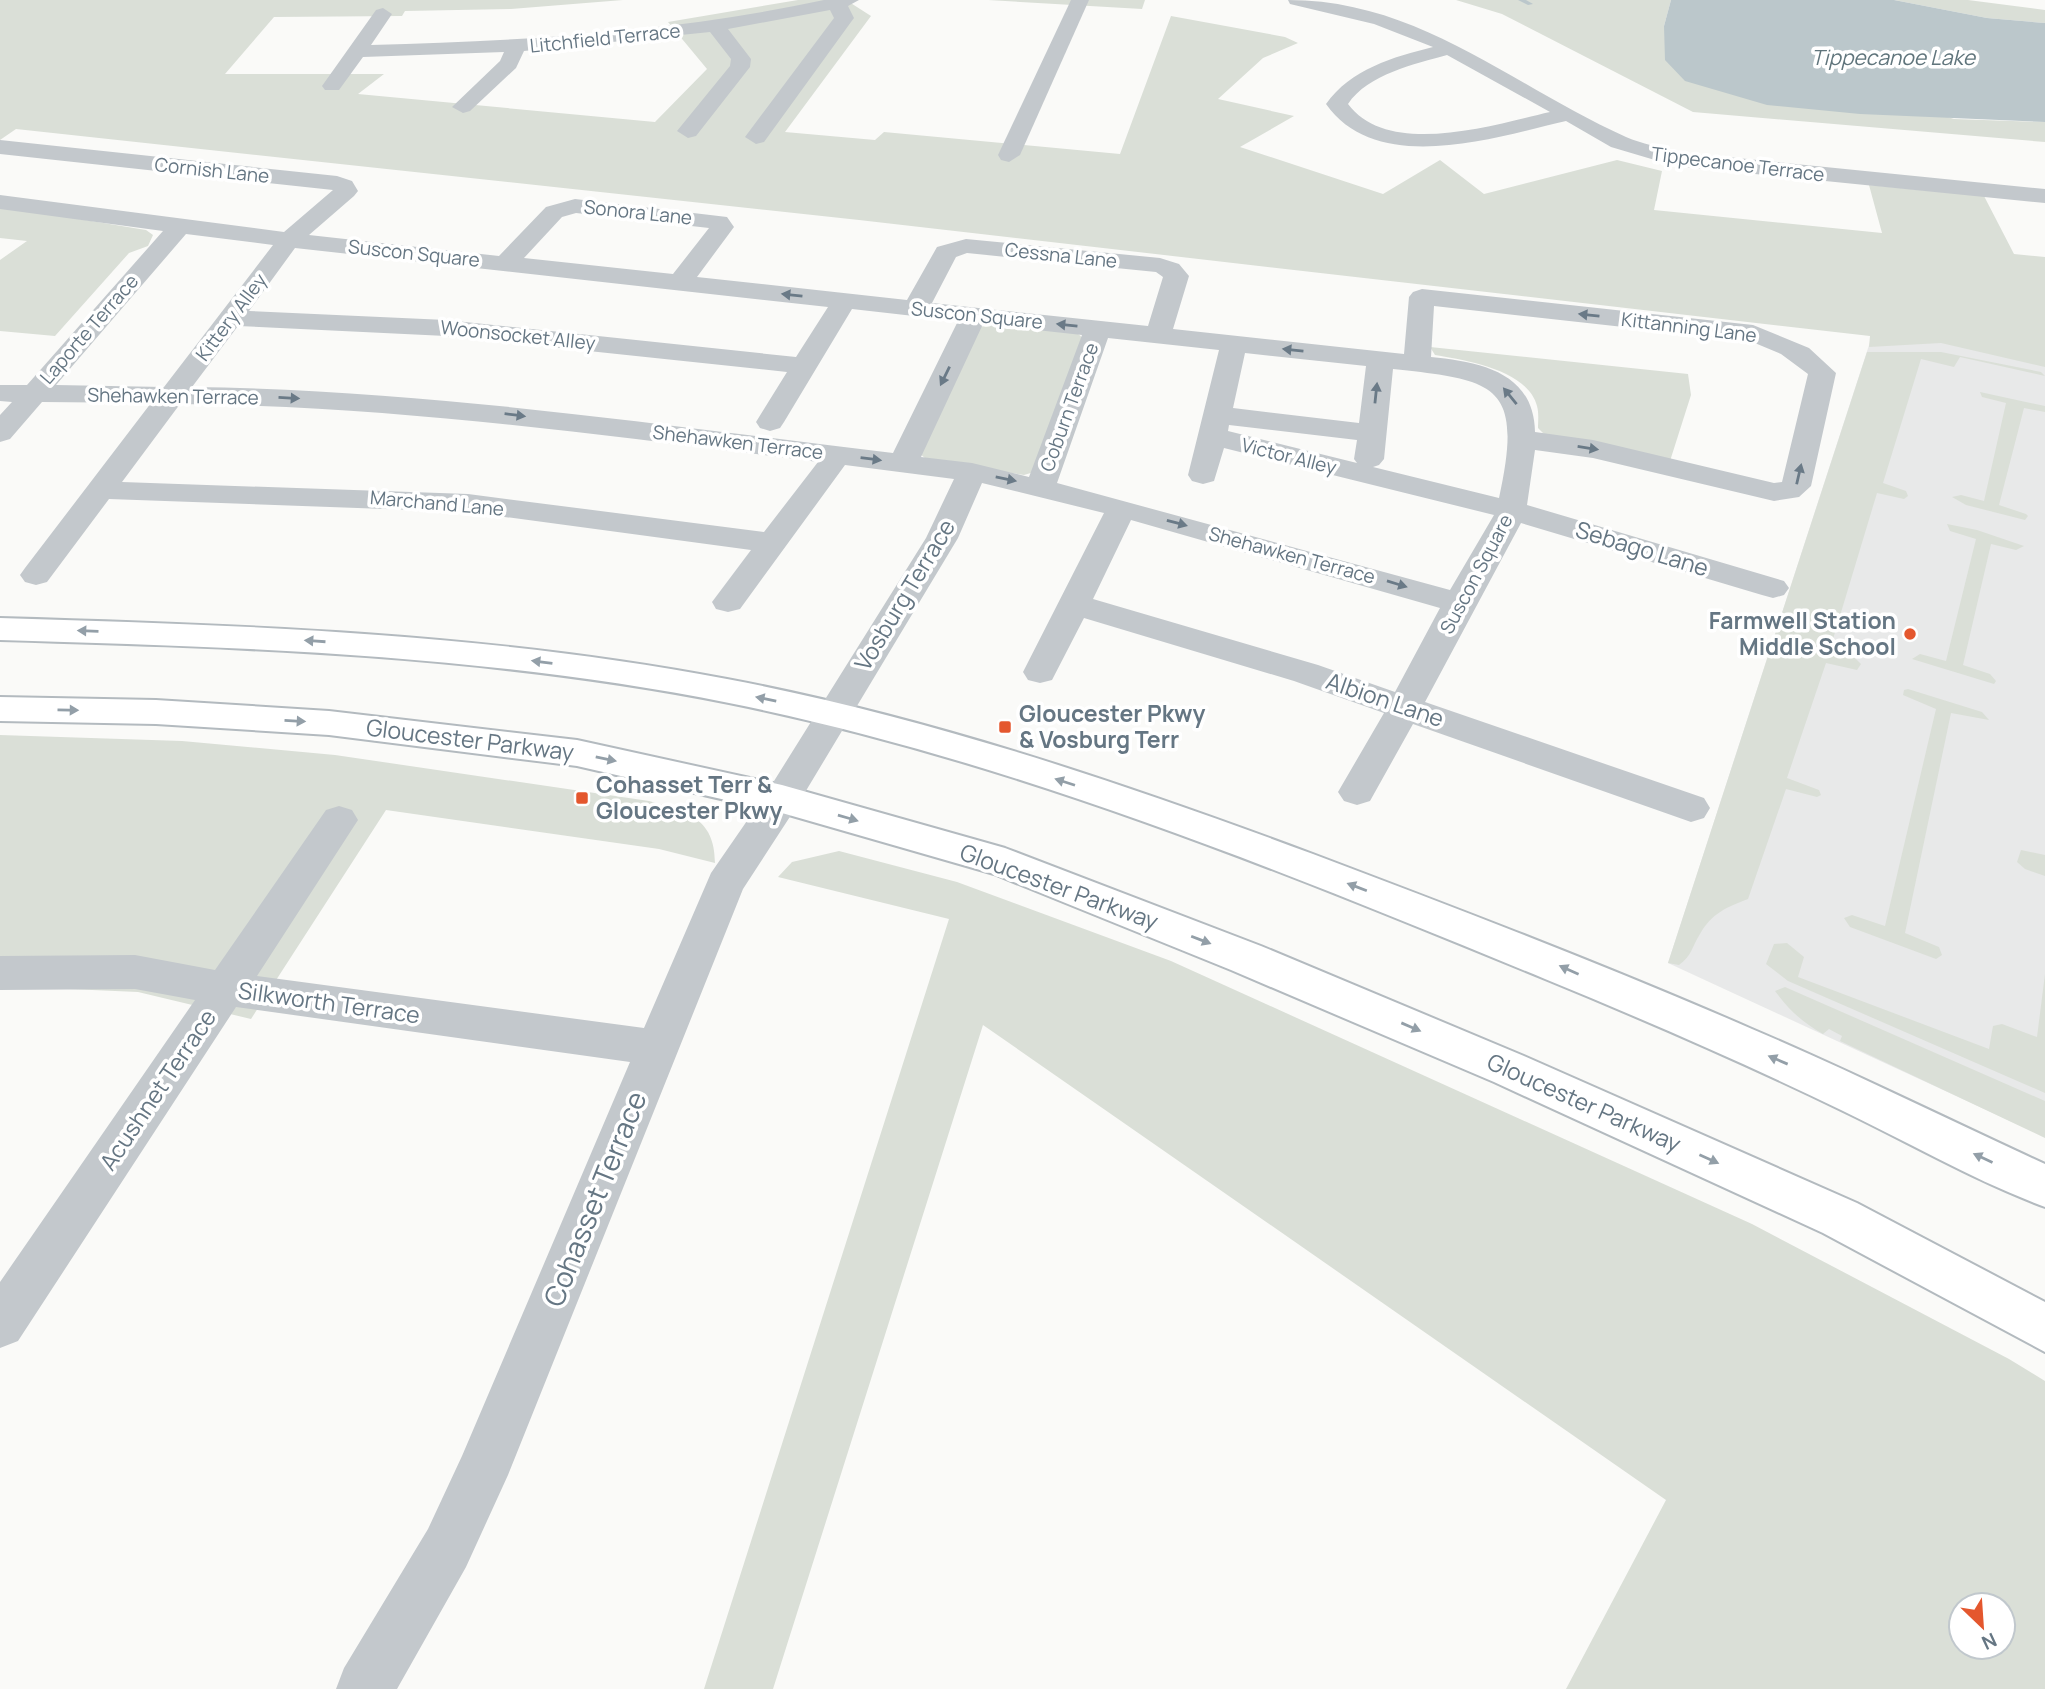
<svg xmlns="http://www.w3.org/2000/svg" width="2045" height="1689" font-family="Manrope,sans-serif">
	<rect width="100%" height="100%" fill="#fafaf8"/>
	<!-- built -->
	<polygon fill="#e8e9e9" points="2045,321 2045,1137 1668,963 1872,336"/>
	<!-- green -->
	<g fill="#dadfd7" fill-rule="evenodd">
		<polygon points="0,0 623,0 511,9 405,11 402,16 274,17 225,74 384,74 358,94 655,122 707,69 668,22 798,0 846,0 871,16 785,132 875,140 884,132 1120,154 1171,16 1285,37 1298,43 1263,58 1218,99 1294,116 1240,147 1383,194 1440,160 1484,194 1617,160 1662,171 1654,210 1882,233 1869,185 1984,196 2014,254 2045,257 2045,367 1941,343 1869,347 1870,336 859,220 16,129 0,140"/>
		<polygon points="988,0 1145,0 1142,9"/>
		<polygon points="1456,0 1671,0 1664,26 1954,119 2045,122 2045,142 1693,112 1502,14"/>
		<polygon points="1894,0 1968,0 2045,10 2045,23 1987,18"/>
		<polygon points="0,206 146,230 153,235 148,246 129,253 55,336 0,331 0,260 27,241 0,238"/>
		<polygon points="991,324 1077,333 1085,340 1034,472 1024,475 926,459 919,453 977,328"/>
		<path d="M1430,347l258,27 3,21 -21,66 -125,-26 -7,-7c0,-6 1,-15 -1,-22 -9,-36 -72,-46 -102,-51z"/>
		<path d="M1867,352h74l100,20 4,4 -85,-19 -6,10 -33,-8 -38,124 23,8 2,5 -4,3 -27,-6 -47,156 25,9 6,6 -4,6 -31,-7 -39,115 32,12 2,5 -4,2 -31,-8 -38,110c-21,8 -36,14 -48,35 -8,12 -8,22 -21,31l-11,-2z"/>
		<polygon points="1980,392 2045,406 2045,412 2024,408 1999,505 2026,514 2028,516 2025,520 1966,505 1952,497 1961,495 1984,501 2006,403 1982,397"/>
		<polygon points="1947,524 1977,530 2024,546 2016,550 1991,544 1963,665 1990,674 1996,681 1994,684 1912,659 1920,654 1946,661 1976,539 1950,531"/>
		<polygon points="1908,689 1982,712 1989,720 1951,713 1905,933 1939,947 1942,955 1936,959 1850,927 1844,918 1852,915 1885,926 1936,709 1903,695 1904,690"/>
		<path d="M0,735l182,6 153,14 314,46c37,11 66,16 66,62l-56,-14 -273,-39 -135,209 -113,-27 -138,-6z"/>
		<polygon points="2021,850 2045,855 2045,876 2025,869 2017,862"/>
		<path d="M839,851l118,31 214,79 581,263 257,135 36,22v308h-479l100,-189 -683,-475 -210,664h-69l245,-770 -171,-42 14,-15zM2003,1605v42h-42v-42z"/>
		<polygon points="1787,943 1804,957 1798,977 1989,1049 1993,1026 2002,1024 2037,1037 2045,974 2045,1093 1788,981 1766,964 1774,944"/>
		<path d="M1785,987l260,114v37l-205,-97 2,-5 -13,-7 -6,5c-21,-12 -34,-24 -48,-43z"/>
	</g>
	<!-- water -->
	<polygon fill="#bbc7cb" points="1671,0 1894,0 1987,18 2045,23 2045,122 1860,114 1767,105 1685,81 1665,60 1664,26"/>
	<g fill="none" stroke-linecap="round" stroke-linejoin="round">
		<!-- stream -->
		<polygon fill="#bbc7cb" fill-rule="evenodd" points="1518,0 1526,0 1533,4 1528,5"/>
		<defs>
			<g id="secondary">
				<path d="M0,618c243,7 487,15 727,61 201,38 395,104 586,175 148,56 295,112 439,175 99,42 195,90 293,135v43c-70,-26 -137,-65 -204,-97 -97,-47 -196,-90 -296,-131 -265,-109 -534,-219 -816,-276 -240,-48 -485,-56 -729,-63z"/>
				<polygon points="0,697 156,700 329,711 577,740 782,785 1005,848 1261,946 1524,1056 1857,1203 2045,1302 2045,1352 1823,1233 1494,1082 1231,970 994,874 782,813 577,766 329,735 156,724 0,721"/>
			</g>
		</defs>
		<!-- secondary casing -->
		<use href="#secondary" stroke="#b3babf" stroke-width="4"/>
		<!-- street -->
		<g fill="#c3c8cc" fill-rule="evenodd">
			<path d="M824,0h35l-11,6 6,12 -3,4 -87,120 -8,2 -11,-7 89,-119 -4,-8 -102,19 23,30 -1,8 -54,69 -8,2 -11,-7 53,-65 1,-7 -21,-27 -186,19 -8,17 -46,43 -7,2 -11,-6 48,-46 4,-9 -141,5 -24,33h-14l-3,-4 54,-76 7,-2 9,6 -21,31c152,-4 304,-13 453,-45z"/>
			<polygon points="1071,0 1089,0 1020,155 1009,162 1001,160 998,155"/>
			<path d="M1288,0c132,0 224,86 338,137 16,7 34,10 51,15l368,37v14l-370,-37 -64,-19 -45,-26c-70,16 -189,56 -240,-17 25,-35 67,-47 107,-57l-59,-23 -84,-20zM1447,55l103,57c-54,12 -161,47 -202,-8 20,-30 67,-40 99,-49z"/>
			<path d="M0,140l337,36 15,5 6,10 -4,5 -45,39 190,21 47,-49 29,-8 152,18 7,10 -37,50 210,23 30,-53 29,-8 194,19 19,6 10,12 -16,53 231,25 5,-57 4,-5 9,-3 331,36 56,23 27,25 -25,113 -12,11 -25,4 -181,-43 -58,-8 -8,55 257,76 5,7 -5,7 -11,3 -11,-3 -241,-72 -96,179 279,96 6,10 -6,10 -13,4 -278,-98 -43,77 -13,4 -13,-4 -6,-9 46,-79 -90,-32 -210,-63 -32,62 -12,3 -12,-3 -5,-8 81,-159 -122,-30 -24,55 -163,271 -52,80 -235,586 -42,92 -69,122h-61l8,-21 84,-139 34,-73 168,-394 -394,-55 -218,334 -18,7v-66l195,-282 -60,-11 -135,1v-34l135,-1 80,15 111,-160 13,-4 13,4 6,10 -101,156 387,52 67,-155 58,-84 157,-251 28,-59 -109,-14 -105,144 -12,3 -12,-3 -4,-7 39,-52 -283,-38 -359,-13 -62,83 -11,3 -11,-3 -5,-7 5,-7 126,-165 -109,-1 -32,37 -10,3v-27l12,-13 -12,-1v-16h27l136,-154 -163,-22v-14l284,37 49,-42 -333,-36zM576,213l133,15 -36,46 -149,-16 38,-41zM186,234l87,11 -109,142 -108,-2zM295,248l533,59 -32,50 -350,-37 -197,-9zM967,253l189,19 7,5 -15,49 -216,-23 24,-46zM1434,306l316,35 31,13 27,20 -26,108 -8,1 -181,-43 -58,-8c-1,-60 -55,-70 -104,-75zM852,309l106,12 -65,132c-233,-28 -466,-63 -701,-66l46,-61 208,10 341,36 -31,50 4,6 10,3 10,-3 4,-6zM983,324l99,11 -53,142 -57,-14 -51,-6zM1108,338l111,12 -31,125 4,6 11,3 11,-3 10,-33 270,67 -44,75 -393,-107zM1245,353l121,13 -7,57 -126,-15zM1393,369c103,11 131,15 106,129l-126,-31 6,-2 5,-6zM180,404c214,2 425,31 638,58l-54,70 -296,-38 -346,-12zM1229,425l128,15 -3,19 3,4 -129,-32zM1131,520l309,88 -45,84 -77,-27 -225,-66z"/>
		</g>
		<!-- secondary -->
		<use href="#secondary" fill="#fff" fill-rule="evenodd"/>
	</g>
	<!-- one-way arrows -->
	<defs><path id="oneway-solid" d="M-6-.8H1V-3.2L6.5 0L1 3.2V.8H-6Z" transform="scale(1.75)"/></defs>
	<g fill="#6a7a87">
		<use href="#oneway-solid" transform="translate(792 295) rotate(-174)"/>
		<use href="#oneway-solid" transform="translate(1589 315) rotate(-174)"/>
		<use href="#oneway-solid" transform="translate(1067 325) rotate(-174)"/>
		<use href="#oneway-solid" transform="translate(1293 350) rotate(-174)"/>
		<use href="#oneway-solid" transform="translate(945 376) rotate(116)"/>
		<use href="#oneway-solid" transform="translate(1376 393) rotate(-84)"/>
		<use href="#oneway-solid" transform="translate(1510 396) rotate(-129)"/>
		<use href="#oneway-solid" transform="translate(289 398) rotate(3)"/>
		<use href="#oneway-solid" transform="translate(515 415) rotate(7)"/>
		<use href="#oneway-solid" transform="translate(1588 448) rotate(9)"/>
		<use href="#oneway-solid" transform="translate(871 459) rotate(7)"/>
		<use href="#oneway-solid" transform="translate(1799 474) rotate(-77)"/>
		<use href="#oneway-solid" transform="translate(1006 479) rotate(11)"/>
		<use href="#oneway-solid" transform="translate(1177 523) rotate(15)"/>
		<use href="#oneway-solid" transform="translate(1397 584) rotate(17)"/>
	</g>
	<g fill="#939fa8">
		<use href="#oneway-solid" transform="translate(88 631) rotate(-178)"/>
		<use href="#oneway-solid" transform="translate(315 641) rotate(-176)"/>
		<use href="#oneway-solid" transform="translate(542 662) rotate(-173)"/>
		<use href="#oneway-solid" transform="translate(766 699) rotate(-168)"/>
		<use href="#oneway-solid" transform="translate(68 710) rotate(1)"/>
		<use href="#oneway-solid" transform="translate(295 721) rotate(3)"/>
		<use href="#oneway-solid" transform="translate(606 759) rotate(12)"/>
		<use href="#oneway-solid" transform="translate(1065 782) rotate(-162)"/>
		<use href="#oneway-solid" transform="translate(848 818) rotate(16)"/>
		<use href="#oneway-solid" transform="translate(1357 887) rotate(-159)"/>
		<use href="#oneway-solid" transform="translate(1201 940) rotate(21)"/>
		<use href="#oneway-solid" transform="translate(1569 970) rotate(-156)"/>
		<use href="#oneway-solid" transform="translate(1411 1027) rotate(23)"/>
		<use href="#oneway-solid" transform="translate(1778 1060) rotate(-157)"/>
		<use href="#oneway-solid" transform="translate(1983 1158) rotate(-155)"/>
		<use href="#oneway-solid" transform="translate(1709 1159) rotate(24)"/>
	</g>
	<!-- markers -->
	<g fill="#e4572e" stroke="#fff" stroke-width="2.5">
		<circle cx="1910" cy="634" r="7"/>
		<rect x="998" y="720" width="14" height="14" rx="3.5"/>
		<rect x="575" y="791" width="14" height="14" rx="3.5"/>
	</g>
	<g text-anchor="middle" stroke-width="7" stroke-linejoin="round" paint-order="stroke">
		<!-- far-street labels -->
		<g font-size="19" fill="#657683" stroke="#fff">
			<text transform="translate(605 38) rotate(-6)" y="7">Litchfield Terrace</text>
			<text transform="translate(1738 164) rotate(7)" y="7">Tippecanoe Terrace</text>
			<text transform="translate(212 170) rotate(6)" y="7">Cornish Lane</text>
			<text transform="translate(638 212) rotate(6)" y="7">Sonora Lane</text>
			<text transform="translate(414 253) rotate(6)" y="7">Suscon Square</text>
			<text transform="translate(1061 255) rotate(6)" y="7">Cessna Lane</text>
			<text transform="translate(977 315) rotate(6)" y="7">Suscon Square</text>
			<text transform="translate(231 317) rotate(-53)" y="7">Kittery Alley</text>
			<text transform="translate(1689 327) rotate(7)" y="7">Kittanning Lane</text>
			<text transform="translate(89 329) rotate(-49)" y="7">Laporte Terrace</text>
			<text transform="translate(518 335) rotate(6)" y="7">Woonsocket Alley</text>
			<text transform="translate(173 396) rotate(1)" y="7">Shehawken Terrace</text>
			<text transform="translate(1069 407) rotate(-70)" y="7">Coburn Terrace</text>
			<text transform="translate(738 442) rotate(7)" y="7">Shehawken Terrace</text>
			<text transform="translate(1289 456) rotate(14)" y="7">Victor Alley</text>
			<text transform="translate(437 503) rotate(5)" y="7">Marchand Lane</text>
			<text transform="translate(1292 555) rotate(15)" y="7">Shehawken Terrace</text>
			<text transform="translate(1476 574) rotate(-62)" y="7">Suscon Square</text>
		</g>
		<!-- far-water labels -->
		<g font-size="21" font-style="italic" fill="#60757c" stroke="#fff">
			<text x="1893" y="65">Tippecanoe Lake</text>
		</g>
		<!-- street labels -->
		<g font-size="23" fill="#657683" stroke="#fff">
			<text transform="translate(1642 549) rotate(17)" y="8">Sebago Lane</text>
			<text transform="translate(905 595) rotate(-59)" y="8">Vosburg Terrace</text>
			<text transform="translate(1385 700) rotate(19)" y="8">Albion Lane</text>
			<text transform="translate(470 740) rotate(7)" y="8">Gloucester Parkway</text>
			<text transform="translate(1059 887) rotate(20)" y="8">Gloucester Parkway</text>
			<text transform="translate(329 1003) rotate(8)" y="8">Silkworth Terrace</text>
			<text transform="translate(158 1090) rotate(-56)" y="8">Acushnet Terrace</text>
			<text transform="translate(1584 1103) rotate(24)" y="8">Gloucester Parkway</text>
		</g>
		<!-- poi labels -->
		<g font-size="23" font-weight="bold" fill="#657683" stroke="#fff" text-anchor="start">
			<text x="1896" y="629" text-anchor="end">Farmwell Station<tspan x="1896" dy="26">Middle School</tspan></text>
			<text x="1019" y="722">Gloucester Pkwy<tspan x="1019" dy="26">&amp; Vosburg Terr</tspan></text>
			<text x="596" y="793">Cohasset Terr &amp;<tspan x="596" dy="26">Gloucester Pkwy</tspan></text>
		</g>
		<!-- near-street labels -->
		<g font-size="28" fill="#657683" stroke="#fff">
			<text transform="translate(595 1199) rotate(-68)" y="10">Cohasset Terrace</text>
		</g>
	</g>
	<!-- north arrow -->
	<g transform="translate(1982 1626) rotate(155)"><circle r="33" fill="#ffffff" stroke="#c1c8cd" stroke-width="2"/>
	<path d="M0-5L12 26L0 18L-12 26Z" fill="#e4572e"/>
	<text y="-10" font-size="19" font-weight="bold" text-anchor="middle" fill="#657683">N</text>
	</g>
</svg>
